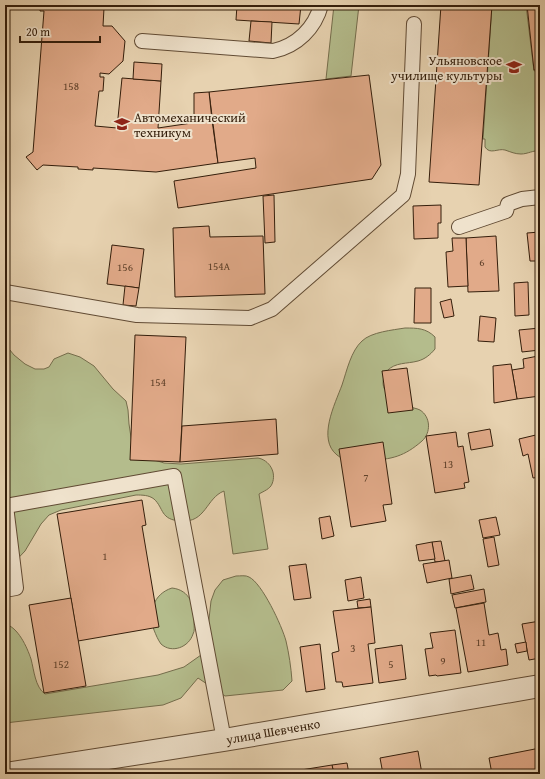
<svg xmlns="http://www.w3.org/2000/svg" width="545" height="779" font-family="'Gentium Book Plus',serif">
	<rect width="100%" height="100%" fill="#e7d2b0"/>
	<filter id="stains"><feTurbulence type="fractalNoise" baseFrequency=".005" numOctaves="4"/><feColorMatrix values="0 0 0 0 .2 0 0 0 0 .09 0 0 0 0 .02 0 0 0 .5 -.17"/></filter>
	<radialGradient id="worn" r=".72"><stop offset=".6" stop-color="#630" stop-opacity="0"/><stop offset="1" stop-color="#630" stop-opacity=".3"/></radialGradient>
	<!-- green -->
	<g fill="#b4bc8c" stroke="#746d4c">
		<polygon points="334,5 359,5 351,76 326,79"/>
		<path d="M492,5h34l8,66 6,-1v81c-7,-1 -12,3 -19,3 -6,0 -10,-2 -16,-4 -7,-2 -15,5 -20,-3v-8h-2z"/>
		<path d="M405,328c12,0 21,0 30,9v12c-5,6 -10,10 -17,12 -11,3 -23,1 -31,10 -4,5 -6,15 -1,20 3,4 17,13 22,15 4,2 8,2 12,4 11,7 11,23 2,31 -17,15 -31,19 -53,19 -8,0 -17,1 -24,0 -3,-1 -5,-3 -8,-5 -20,-16 -2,-51 5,-70 5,-15 9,-34 20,-44 9,-9 31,-11 43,-13z"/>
		<path d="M5,344l9,11 11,9 10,5h9l5,-2 5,-8 14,-6 12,4 14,9 19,23 13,12 2,9 1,14 3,20 10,12 22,7 17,1 77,-6c11,2 19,14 14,26 -2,5 -8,7 -13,10l9,55 -35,5 -9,-63c-18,7 -18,32 -43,30 -21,-1 -17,-13 -27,-22 -5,-4 -12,-4 -18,-4l-75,15 -12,5 -8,9 -16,27 -20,21z"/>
		<path d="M236,576c4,0 10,-1 13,1 13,6 33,49 37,64 3,13 5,26 6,40l-9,9 -58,6 -27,-18 -17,20 -18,7 -158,18v-99c13,3 22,23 26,35 3,11 4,28 14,35l113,-19 26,-8 17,-12 6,-18 4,-36 4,-11 8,-10z"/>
		<path d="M172,588c18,2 23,18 22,34 0,4 1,9 -1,12 -4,13 -21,20 -32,10 -3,-4 -5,-9 -7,-14 -6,-17 -1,-36 18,-42z"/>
	</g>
	<!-- building -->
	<g fill="#e1aa89" stroke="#341e0b">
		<polygon points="40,5 92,5 92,7 104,8 103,26 112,26 125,41 123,61 109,74 100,73 100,77 104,77 103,91 99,91 95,126 117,128 122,78 161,81 158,128 212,120 218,163 156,172 93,168 93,170 78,169 78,167 43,165 37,170 26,157 33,152 44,11 40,11"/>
		<polygon points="237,5 301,5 299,24 236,20"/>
		<polygon points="441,5 492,5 479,185 429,182"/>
		<polygon points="527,5 540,5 540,69 534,70"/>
		<polygon points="251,21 272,22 271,43 249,41"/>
		<polygon points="134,62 162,64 161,81 133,79"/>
		<polygon points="369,75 381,165 372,179 178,208 174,181 256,168 255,158 218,163 209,92"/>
		<polygon points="209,92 212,120 194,123 194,93"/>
		<polygon points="274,195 275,242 265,243 263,196"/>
		<polygon points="441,205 441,223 438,223 438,238 414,239 413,206"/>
		<polygon points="209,226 210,237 263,236 265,294 175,297 173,228"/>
		<polygon points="540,232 540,261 530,261 527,233"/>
		<polygon points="496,236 499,291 468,292 466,238"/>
		<polygon points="452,238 466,238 468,286 448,287 446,252 453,251"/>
		<polygon points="112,245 144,249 139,288 107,284"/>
		<polygon points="528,282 529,315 515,316 514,283"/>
		<polygon points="125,286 139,288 136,306 123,305"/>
		<polygon points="415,288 431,288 431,323 414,323"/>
		<polygon points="451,299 454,316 444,318 440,302"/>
		<polygon points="480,316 496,318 494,342 478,341"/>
		<polygon points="540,328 540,350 522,352 519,330"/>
		<polygon points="135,335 186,337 180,462 130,460"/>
		<polygon points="537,350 540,350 540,396 517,399 512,370 524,368 523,359 538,356"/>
		<polygon points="511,364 517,399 494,403 493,366"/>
		<polygon points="407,368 413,410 388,413 382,371"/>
		<polygon points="276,419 278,454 180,462 182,426"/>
		<polygon points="490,429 493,446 471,450 468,433"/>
		<polygon points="456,432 458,447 463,446 469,482 464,483 465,488 435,493 426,436"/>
		<polygon points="540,434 540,477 533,478 528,454 523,456 519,439"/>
		<polygon points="383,442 392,504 383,505 386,521 351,527 339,449"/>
		<polygon points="142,500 146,525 142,526 159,627 78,641 57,514"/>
		<polygon points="330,516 334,536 322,539 319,518"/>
		<polygon points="496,517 500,535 483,538 479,520"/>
		<polygon points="494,537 499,565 488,567 483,539"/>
		<polygon points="441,541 445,561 435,562 432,542"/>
		<polygon points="432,542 435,559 419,561 416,545"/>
		<polygon points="449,560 452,578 427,583 423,564"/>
		<polygon points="306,564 311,598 294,600 289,566"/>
		<polygon points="471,575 474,589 451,594 449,579"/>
		<polygon points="361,577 364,598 348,601 345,580"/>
		<polygon points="484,589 486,602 455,608 452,595"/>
		<polygon points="71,598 86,686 44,693 29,605"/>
		<polygon points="370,599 371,607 358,608 357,601"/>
		<polygon points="484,603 489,635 498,633 501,650 506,649 508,665 468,672 456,608"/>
		<polygon points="371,607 375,643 368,644 373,683 343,687 342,682 336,682 332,653 339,651 333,611"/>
		<polygon points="540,621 540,658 529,660 522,624"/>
		<polygon points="455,630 461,673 437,676 436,675 429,676 425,649 433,648 430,633"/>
		<polygon points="526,642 527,651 517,653 515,644"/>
		<polygon points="320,644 325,689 306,692 300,647"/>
		<polygon points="402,645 406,679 379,683 375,649"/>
		<polygon points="540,748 540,774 492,774 489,758"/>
		<polygon points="418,751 422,774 383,774 380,758"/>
		<polygon points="347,763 349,774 334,774 332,765"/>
		<polygon points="332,765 334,774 301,774 301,770"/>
	</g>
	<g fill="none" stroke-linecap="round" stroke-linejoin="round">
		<defs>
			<g id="service">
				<path d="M142,41l131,10c24,-5 42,-23 48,-46"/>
				<polyline points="459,227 506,211 508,204 522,199 540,197"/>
				<polyline points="5,292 137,315 250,318 272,309 403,195 408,174 414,24"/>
				<polyline points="5,506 6,506 16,588 5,590"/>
				<polyline points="6,506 174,476 224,740"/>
			</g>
			<polyline id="minor" points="5,774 224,740 540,686"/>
		</defs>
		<!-- service casing -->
		<use href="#service" stroke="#614b34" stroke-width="16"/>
		<!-- minor casing -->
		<use href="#minor" stroke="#614b34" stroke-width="24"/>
		<!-- service -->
		<use href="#service" stroke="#efe2cc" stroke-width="14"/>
		<!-- minor -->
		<use href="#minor" stroke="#efe2cc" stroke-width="22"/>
	</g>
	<!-- icons -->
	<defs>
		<symbol id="university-bare" viewBox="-9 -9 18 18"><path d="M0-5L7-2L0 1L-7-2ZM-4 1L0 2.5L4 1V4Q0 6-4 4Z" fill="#8f2418" stroke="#efe2cc" stroke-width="2.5" paint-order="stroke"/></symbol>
	</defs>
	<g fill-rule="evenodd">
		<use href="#university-bare" x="503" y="56" width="22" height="22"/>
		<use href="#university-bare" x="111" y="113" width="22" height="22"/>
	</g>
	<g text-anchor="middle" stroke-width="4" stroke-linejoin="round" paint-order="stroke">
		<!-- number labels -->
		<g font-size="11" fill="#5f412a">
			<text x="71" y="90">158</text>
			<text x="482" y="266">6</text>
			<text x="219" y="270">154А</text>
			<text x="125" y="271">156</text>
			<text x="158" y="386">154</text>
			<text x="448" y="468">13</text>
			<text x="366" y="481">7</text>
			<text x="105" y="560">1</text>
			<text x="481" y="646">11</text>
			<text x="353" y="652">3</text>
			<text x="443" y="665">9</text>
			<text x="61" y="668">152</text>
			<text x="391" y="668">5</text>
		</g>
		<!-- poi labels -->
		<g font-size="13" fill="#341e0b" stroke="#efe2cc" text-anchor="end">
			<text x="502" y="65">Ульяновское<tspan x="502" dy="15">училище культуры</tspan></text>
			<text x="134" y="122" text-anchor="start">Автомеханический<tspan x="134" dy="15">техникум</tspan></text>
		</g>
		<!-- street labels -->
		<g font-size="13" fill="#341e0b" stroke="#efe2cc">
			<text transform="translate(273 731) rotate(-10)" y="5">улица Шевченко</text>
		</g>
	</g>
	<!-- margin -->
	<rect width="545" height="779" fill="none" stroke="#e7d2b0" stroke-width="20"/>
	<rect x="6" y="6" width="533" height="767" fill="none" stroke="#341e0b" stroke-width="2"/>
	<rect x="10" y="10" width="525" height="759" fill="none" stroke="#341e0b"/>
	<!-- scale -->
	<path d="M20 36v6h80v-6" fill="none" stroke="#341e0b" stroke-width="2"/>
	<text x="26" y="36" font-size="12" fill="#341e0b" stroke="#efe2cc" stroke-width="3" paint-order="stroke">20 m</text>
	<rect width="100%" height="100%" filter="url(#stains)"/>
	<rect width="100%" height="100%" fill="url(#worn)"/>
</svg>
